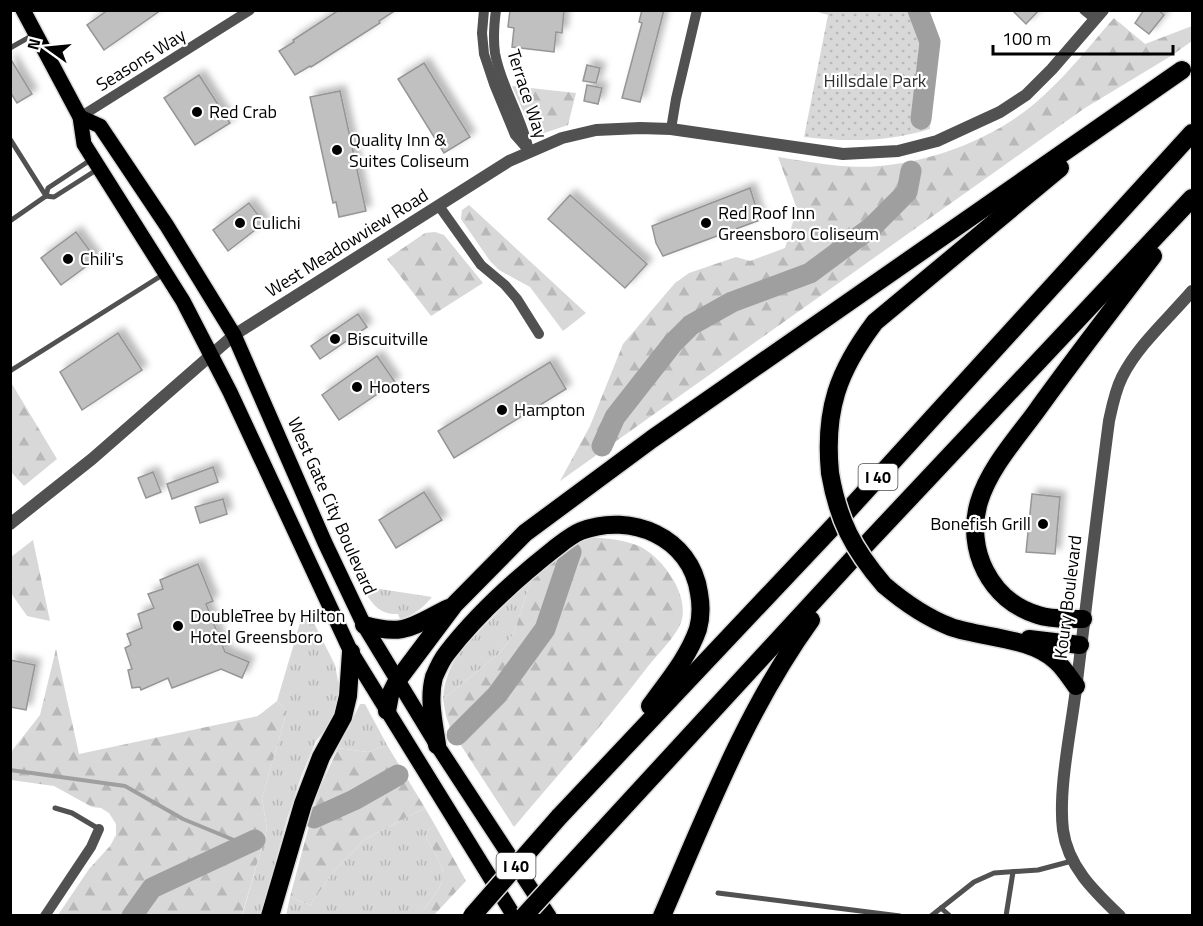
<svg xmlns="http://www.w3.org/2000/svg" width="1203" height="926" font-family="'Titillium Web',sans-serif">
	<defs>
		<pattern id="grass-tufts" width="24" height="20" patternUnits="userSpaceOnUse" patternTransform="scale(1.5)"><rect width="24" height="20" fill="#d8d8d8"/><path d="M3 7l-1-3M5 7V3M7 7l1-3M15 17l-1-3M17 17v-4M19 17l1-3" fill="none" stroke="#b8b8b8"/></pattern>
		<pattern id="forest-firs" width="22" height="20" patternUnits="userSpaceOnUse" patternTransform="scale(1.5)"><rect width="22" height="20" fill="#d8d8d8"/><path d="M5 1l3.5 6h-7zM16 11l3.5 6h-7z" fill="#b8b8b8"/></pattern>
		<pattern id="park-dots" width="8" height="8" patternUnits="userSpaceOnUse" patternTransform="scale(1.5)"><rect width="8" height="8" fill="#d8d8d8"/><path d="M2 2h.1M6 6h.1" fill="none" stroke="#b8b8b8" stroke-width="1.8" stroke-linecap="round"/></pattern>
		<filter id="shadow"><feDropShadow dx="5.5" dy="-5.5" stdDeviation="3" flood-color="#0004"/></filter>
	</defs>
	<rect width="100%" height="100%" fill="#fff"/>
	<!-- grass -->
	<g fill="url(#grass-tufts)">
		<path d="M532,577l-18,56 -14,20 -57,46c1,-19 7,-32 17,-48z"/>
		<path d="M361,586l71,11c-10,12 -18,18 -32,22l-2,-5c-21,1 -27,-13 -37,-28z"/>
		<polygon points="308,611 335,665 338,681 342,685 334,719 316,741 301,777 287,819 261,915 242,916 267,829 262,798 287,711 277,701 303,613"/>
		<polygon points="360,704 365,704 387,745 368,752 338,748"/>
		<path d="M425,808l10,17 -7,5 -2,7c22,40 25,37 -3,74v4l-137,1 4,-19 20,8 24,-34 31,-32z"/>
	</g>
	<!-- forest -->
	<g fill="url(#forest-firs)">
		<path d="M1114,18l31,26 47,-18v15l-21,15 -86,52 -525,373 30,-55 33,-82 52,-61 14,-10 47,-16 14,4 35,-13 12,-39 -19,-52c21,3 42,7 63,9 69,6 152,-23 202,-70 26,-23 48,-52 71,-78z"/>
		<polygon points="512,86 576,93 568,125 541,134 532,131"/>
		<polygon points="469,205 586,313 563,331 530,287 499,270 490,261 461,219 462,210"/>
		<polygon points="435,232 444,235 483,283 431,316 387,259 425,233"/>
		<polygon points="12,384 57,459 24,486 11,472 10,385"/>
		<path d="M585,537c18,1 37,2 54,9 25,12 53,52 41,79 -6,13 -22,29 -31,40 -42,56 -90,108 -135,162l-63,-97 -5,-14 -3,-17 57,-46 14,-20 18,-56 30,-26z"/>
		<polygon points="33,540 50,621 27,616 11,593 11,557"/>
		<polygon points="56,649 79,754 258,716 277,701 287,711 262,798 267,829 242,915 58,915 89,869 110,846 116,835 116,824 109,813 101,808 92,807 54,786 11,780 11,752 40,715"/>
		<polygon points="387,745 425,808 365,839 334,871 310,905 290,897 318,792 338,748 368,752"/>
		<path d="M435,825l31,56 -32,34h-11v-4c28,-37 25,-34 3,-74l2,-7z"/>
	</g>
	<!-- park -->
	<path fill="url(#park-dots)" d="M814,11h113l8,32 -5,86c-41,13 -83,13 -126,8l24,-122z"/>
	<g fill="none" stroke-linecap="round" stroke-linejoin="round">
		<!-- stream -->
		<polyline stroke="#9f9f9f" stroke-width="4" points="10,770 125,786 183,819 246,845"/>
		<!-- river -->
		<g stroke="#9f9f9f" stroke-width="21">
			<polyline points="918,10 930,42 921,119"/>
			<polyline points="602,446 615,417 673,343 691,325 732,302 810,273 872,227 907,192 911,171"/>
			<polyline points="457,735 497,695 545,629 571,552"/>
			<polyline points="314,818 354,800 398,775"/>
			<polyline points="132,916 152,888 255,840"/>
		</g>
	</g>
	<!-- building -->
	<g fill="#c0c0c0" stroke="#959595" stroke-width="1.5" filter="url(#shadow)">
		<polygon points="108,10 161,10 104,50 87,25"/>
		<polygon points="339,10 396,10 379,21 380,23 311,67 310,66 295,75 279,51 294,42 293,40"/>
		<polygon points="510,10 564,10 562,33 556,32 554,52 512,47 514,28 508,27"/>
		<polygon points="642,10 664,10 640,102 622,98 642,23 639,22"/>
		<polygon points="1012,10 1039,10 1026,24"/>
		<polygon points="1144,10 1158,10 1164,15 1149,34 1135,23"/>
		<polygon points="10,58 32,94 17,103 10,92"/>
		<polygon points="424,63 470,137 444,153 398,79"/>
		<polygon points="587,65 600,68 596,83 583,81"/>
		<polygon points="199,75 230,123 195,145 164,98"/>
		<polygon points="587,85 602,88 598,104 584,101"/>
		<polygon points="340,91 366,211 339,217 336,202 333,203 310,97"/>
		<polygon points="750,188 760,220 663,256 656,243 652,226"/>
		<polygon points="570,195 647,264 625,288 548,219"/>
		<polygon points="249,203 264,223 228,251 213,230"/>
		<polygon points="76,232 96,259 61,285 41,258"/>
		<polygon points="358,314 367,327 320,359 311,346"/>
		<polygon points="118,333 142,370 82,410 60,372"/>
		<polygon points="377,356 395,382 339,420 322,395"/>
		<polygon points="550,362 566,389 454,458 438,431"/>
		<polygon points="213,467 218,482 172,499 167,484"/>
		<polygon points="153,472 161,492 146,498 138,478"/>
		<polygon points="424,492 442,520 396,548 379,520"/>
		<polygon points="1032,494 1060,497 1055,554 1026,552"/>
		<polygon points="223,499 227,514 200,523 195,507"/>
		<polygon points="198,564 213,601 206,604 225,652 249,662 242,678 221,669 172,688 168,678 141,690 140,687 132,688 128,670 132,669 125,648 131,645 127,634 142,628 138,614 154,608 148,594 163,589 160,580"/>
		<polygon points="10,660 35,665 26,710 10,707"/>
	</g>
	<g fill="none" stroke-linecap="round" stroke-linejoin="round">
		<defs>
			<g id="primary">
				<polyline points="23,10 80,117 84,144 183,301 230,392 351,652 514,916"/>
				<polyline points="80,117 100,126 167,226 234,335 325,543 364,625 437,745 549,916"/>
			</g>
			<g id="motorway">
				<path d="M830,473c-6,-63 8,-102 45,-151l185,-154"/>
				<path d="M884,585c21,18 41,32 67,42 31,11 80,10 105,34 8,7 14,17 20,25"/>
				<path d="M1083,619c-14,-1 -32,1 -45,-4 -48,-14 -73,-66 -59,-113 10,-33 36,-62 56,-89 38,-53 78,-105 118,-157"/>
				<path d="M364,625c42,12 49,0 85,-17"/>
				<polyline points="1029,639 1080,645"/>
				<polyline points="387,711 390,695 397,681 454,605 525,533 652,439 1182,70"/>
				<path d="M437,745c-3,-22 -9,-46 -3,-68 3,-7 8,-18 13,-24 30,-39 69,-74 107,-104 8,-6 17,-14 27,-18 50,-19 110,6 118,62 2,11 2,25 -1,36 -10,29 -31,53 -48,77"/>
				<polyline points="559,817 843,516 1192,133"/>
				<polyline points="567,869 858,553 1192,198"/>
				<polyline points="270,916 303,804 321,757 343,717 348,696 351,652"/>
				<path d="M662,916c44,-101 84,-206 149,-296"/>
			</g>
		</defs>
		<!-- primary casing -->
		<use href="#primary" stroke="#dbdbdb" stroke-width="18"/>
		<!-- motorway casing -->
		<use href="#motorway" stroke="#dbdbdb" stroke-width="21"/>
		<!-- service -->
		<g stroke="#515151" stroke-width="5">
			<polyline points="10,48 35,34"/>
			<polyline points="10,139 46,196"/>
			<polyline points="46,196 48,188 92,159"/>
			<polyline points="10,221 46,196 54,197 98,169"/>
			<polyline points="10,371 164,274"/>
			<polyline points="55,808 72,813 99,829"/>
			<polyline points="718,893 900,916"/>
			<polyline points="941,908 950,916"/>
			<polyline points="931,916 974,882 994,873 1038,870 1072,861"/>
			<polyline points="1006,916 1013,872"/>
		</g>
		<!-- minor -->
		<g stroke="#515151" stroke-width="10">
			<polyline points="484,10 482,33 484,54 494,84 515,135 529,151"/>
			<path d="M496,10c-2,15 -3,29 -1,43 6,34 27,64 34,98"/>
			<polyline points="1084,10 1095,19"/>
			<polyline points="80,117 250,10"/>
			<polyline points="671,129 676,99 697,10"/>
			<polyline points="439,206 481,265 505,285 517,299 539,334"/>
			<polyline points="45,916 91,847 99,829"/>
		</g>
		<!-- tertiary -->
		<g stroke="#515151" stroke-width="12">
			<polyline points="10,524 92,459 234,335 509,161 562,138 596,130 640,128 671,129 843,154 898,151 937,141 1000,112 1026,95 1052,69 1103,10"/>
			<path d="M1120,916c-25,-24 -52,-49 -57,-86 -5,-40 8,-100 13,-141 11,-89 21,-178 33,-268 3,-14 6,-30 13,-44 16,-32 47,-59 70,-86"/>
		</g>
		<!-- primary -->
		<use href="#primary" stroke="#000" stroke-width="15"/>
		<!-- motorway -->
		<use href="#motorway" stroke="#000" stroke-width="18"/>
		<defs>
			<g id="motorway-bridge">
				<path d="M830,473c8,47 23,76 54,112"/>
				<polyline points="472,916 559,817"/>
				<polyline points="524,916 567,869"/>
			</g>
		</defs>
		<!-- motorway-bridge casing -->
		<use href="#motorway-bridge" stroke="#dbdbdb" stroke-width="21" stroke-linecap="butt"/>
		<!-- motorway-bridge -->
		<use href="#motorway-bridge" stroke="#000" stroke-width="18"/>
	</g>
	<!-- markers -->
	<g fill="#000" stroke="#fff" stroke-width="2">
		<circle cx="197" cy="112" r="6"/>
		<circle cx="337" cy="150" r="6"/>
		<circle cx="240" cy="223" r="6"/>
		<circle cx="706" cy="223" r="6"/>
		<circle cx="68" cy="259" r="6"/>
		<circle cx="335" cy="339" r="6"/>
		<circle cx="357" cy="387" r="6"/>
		<circle cx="502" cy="410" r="6"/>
		<circle cx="1043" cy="524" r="6"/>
		<circle cx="178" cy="626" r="6"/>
	</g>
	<g text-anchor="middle" stroke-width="4.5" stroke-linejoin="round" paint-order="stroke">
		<!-- shield labels -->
		<g fill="#fff" stroke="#4c4c4c" stroke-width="1.5">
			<rect x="858.5" y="464" width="39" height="26" rx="4.5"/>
			<rect x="496.5" y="853" width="39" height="26" rx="4.5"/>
		</g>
		<g font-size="16" font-weight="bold" fill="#000">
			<text x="878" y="483">I 40</text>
			<text x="516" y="872">I 40</text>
		</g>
		<!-- street labels -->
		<g font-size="18" fill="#000" stroke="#fff">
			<text transform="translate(141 60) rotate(-32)" y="6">Seasons Way</text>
			<text transform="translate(527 94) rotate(72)" y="6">Terrace Way</text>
			<text transform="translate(347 243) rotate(-32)" y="6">West Meadowview Road</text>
			<text transform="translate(332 506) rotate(66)" y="6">West Gate City Boulevard</text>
			<text transform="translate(1068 597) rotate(-83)" y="6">Koury Boulevard</text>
		</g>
		<!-- park labels -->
		<g font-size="18" fill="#2f2f2f" stroke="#fff">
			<text x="875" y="87">Hillsdale Park</text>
		</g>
		<!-- poi labels -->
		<g font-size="18" fill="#000" stroke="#fff" text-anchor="start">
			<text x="209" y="118">Red Crab</text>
			<text x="349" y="146">Quality Inn &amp;<tspan x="349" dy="21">Suites Coliseum</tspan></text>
			<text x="718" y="219">Red Roof Inn<tspan x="718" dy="21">Greensboro Coliseum</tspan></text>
			<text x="252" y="229">Culichi</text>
			<text x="80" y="265">Chili's</text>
			<text x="347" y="345">Biscuitville</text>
			<text x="369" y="393">Hooters</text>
			<text x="514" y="416">Hampton</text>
			<text x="1031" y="530" text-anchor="end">Bonefish Grill</text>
			<text x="190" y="622">DoubleTree by Hilton<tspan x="190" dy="21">Hotel Greensboro</tspan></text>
		</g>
	</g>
	<!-- border -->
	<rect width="1203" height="926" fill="none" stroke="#000000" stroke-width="24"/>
	<!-- north arrow -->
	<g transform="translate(48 48) rotate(285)" stroke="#ffffff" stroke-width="4.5" paint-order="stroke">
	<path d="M0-4.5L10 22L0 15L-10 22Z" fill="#000000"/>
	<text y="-9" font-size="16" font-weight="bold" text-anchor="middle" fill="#000000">N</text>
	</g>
	<!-- scale -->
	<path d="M993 45v9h180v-9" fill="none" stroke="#000000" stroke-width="3"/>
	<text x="1002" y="45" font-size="18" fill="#000000" stroke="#ffffff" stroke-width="4.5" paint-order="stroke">100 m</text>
</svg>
